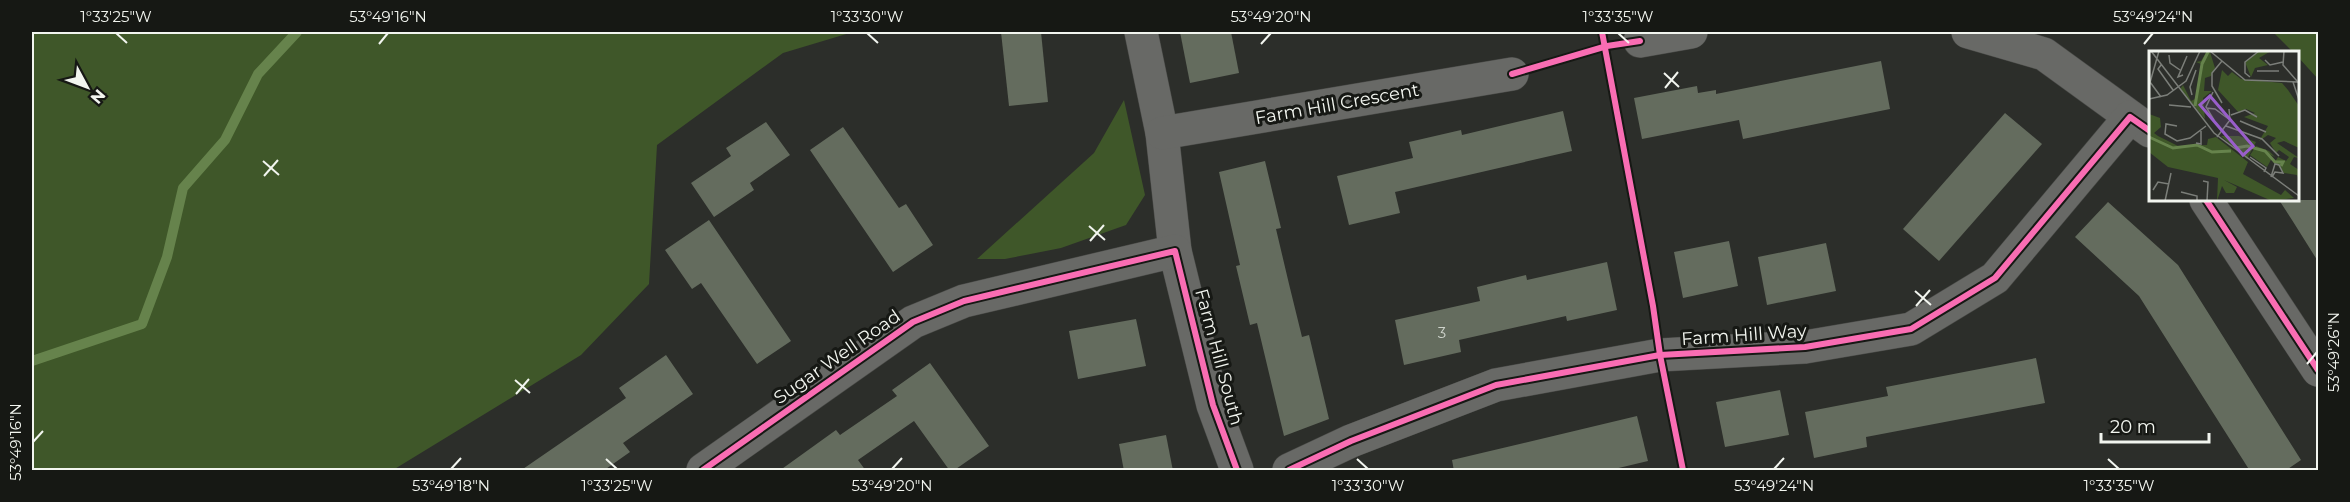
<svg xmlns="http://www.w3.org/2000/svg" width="2350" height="502" font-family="Montserrat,sans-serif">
	<rect width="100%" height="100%" fill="#2c2e2a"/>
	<!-- green -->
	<g fill="#3f5729">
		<polygon points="32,32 853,32 783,53 657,145 649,284 581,355 393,470 32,470"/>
		<polygon points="2273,32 2318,32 2318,79 2298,57 2298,52 2293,52"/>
		<polygon points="1124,100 1145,195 1126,225 1061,248 1005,259 977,259 1094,153"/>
	</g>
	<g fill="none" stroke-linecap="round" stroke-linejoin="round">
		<!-- stream -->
		<polyline stroke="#66834c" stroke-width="10" points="32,361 142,324 167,257 183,188 225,140 258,74 297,32"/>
	</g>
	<!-- building -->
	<g fill="#646c5e">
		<polygon points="1001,32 1041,32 1048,102 1009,106"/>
		<polygon points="1180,32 1231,32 1239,73 1190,83"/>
		<polygon points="1881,61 1890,109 1743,139 1739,120 1642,139 1634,98 1697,86 1698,93 1716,90 1716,94"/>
		<polygon points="1563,111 1572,151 1395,192 1400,213 1349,225 1337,176 1413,158 1409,142 1461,130 1462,135"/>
		<polygon points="2005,113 2042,144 1939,261 1903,229"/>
		<polygon points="766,122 790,155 750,183 754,190 714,217 691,183 731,156 726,148"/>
		<polygon points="843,127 899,208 906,204 933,245 893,272 810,150"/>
		<polygon points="1265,161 1281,228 1276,229 1289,284 1302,337 1309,335 1329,419 1284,436 1257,323 1250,325 1236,266 1240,265 1219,172"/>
		<polygon points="2279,200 2319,200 2319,263 2292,220"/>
		<polygon points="2108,202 2178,265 2301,460 2285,471 2250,471 2139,296 2075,237"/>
		<polygon points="709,220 791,341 757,364 701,283 692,289 665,250"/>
		<polygon points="1729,241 1738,286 1683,298 1674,252"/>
		<polygon points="1826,243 1836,291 1767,305 1758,257"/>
		<polygon points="1607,262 1617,310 1567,321 1566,316 1459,340 1461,352 1404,365 1395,320 1480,301 1477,287 1526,275 1527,280"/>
		<polygon points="1136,319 1146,366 1078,379 1069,331"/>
		<polygon points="666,355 693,394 623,443 630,452 603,471 520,471 626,398 619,388"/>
		<polygon points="2036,358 2045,403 1866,437 1867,447 1814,458 1805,412 1888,396 1886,387"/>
		<polygon points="930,363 989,446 953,471 950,471 914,421 858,460 866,471 779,471 836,430 840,435 897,396 892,390"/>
		<polygon points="1780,390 1789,435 1725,447 1716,402"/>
		<polygon points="1637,416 1648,461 1606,471 1454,471 1452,460"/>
		<polygon points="1166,435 1173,471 1124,471 1119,444"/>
	</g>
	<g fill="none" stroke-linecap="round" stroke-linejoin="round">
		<defs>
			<g id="minor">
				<polyline points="1141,32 1162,133 1175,251 1213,405 1237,470"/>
				<polyline points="1968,32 2044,54 2150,131"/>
				<polyline points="1640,41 1691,32"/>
				<polyline points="1162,133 1512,74"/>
				<polyline points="2206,200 2318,370"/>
				<polyline points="703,470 913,322 964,301 1175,251"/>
				<polyline points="1289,470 1351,441 1496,385 1660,355 1805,347 1911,329 1995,278 2130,117"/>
			</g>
		</defs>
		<!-- minor casing -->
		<use href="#minor" stroke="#484946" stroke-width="34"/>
		<!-- minor -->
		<use href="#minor" stroke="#686966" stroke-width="33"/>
		<defs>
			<g id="cycleway">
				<polyline points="1602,32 1653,306 1660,355 1683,470"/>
				<polyline points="1512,74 1607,46 1640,41"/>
				<polyline points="2206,200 2318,370"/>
				<polyline points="703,470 913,322 964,301 1175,251 1213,405 1237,470"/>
				<polyline points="1289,470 1351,441 1496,385 1660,355 1805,347 1911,329 1995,278 2130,117 2150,131"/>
			</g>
		</defs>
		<!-- cycleway casing -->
		<use href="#cycleway" stroke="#161814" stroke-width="10"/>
		<!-- cycleway -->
		<use href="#cycleway" stroke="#f96db3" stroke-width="6"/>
	</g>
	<!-- ticks -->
	<path fill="none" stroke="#f2f5ef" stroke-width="2" d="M116,33l11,10M867,33l11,10M1618,33l11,10M379,44l9,-11M1261,44l10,-11M2144,44l9,-11M1664,73l15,14M1665,88l13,-16M263,161l16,14M264,176l14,-16M1089,226l16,14M1090,241l14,-16M1915,291l16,14M1916,306l14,-16M2307,364l10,-12M515,380l15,13M516,394l13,-15M33,442l10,-11M606,459l11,10M1357,459l11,10M2108,459l11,10M451,469l10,-11M892,469l10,-11M1774,469l10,-11"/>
	<g text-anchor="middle" stroke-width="6" stroke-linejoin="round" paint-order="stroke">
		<!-- number labels -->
		<g font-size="15" fill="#ced3cb">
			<text x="1442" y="338">3</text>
		</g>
		<!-- street labels -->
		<g font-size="18" fill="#f2f5ef" stroke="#161814">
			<text transform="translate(1337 104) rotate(-10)" y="6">Farm Hill Crescent</text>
			<text transform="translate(1744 335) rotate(-4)" y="6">Farm Hill Way</text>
			<text transform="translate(837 357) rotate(-35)" y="6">Sugar Well Road</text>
			<text transform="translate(1219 357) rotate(75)" y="6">Farm Hill South</text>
		</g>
	</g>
	<!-- overview -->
	<g transform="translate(2149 51)">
		<rect width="150" height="150" fill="#2c2e2a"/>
		<path d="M58,0l3,1 5,16 -4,8 -6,2 -1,13h8l-9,7 2,21 -25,-30 3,-4 8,16 6,-3 4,-34 -5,-2 5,-1zM110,0h12l-12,7 9,7 -13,3 -4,9 -6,-15zM73,19l6,6 4,-4 9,7 41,4 6,7 11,16v42l-15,-7 -7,2 22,15 -5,-1 -4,7 9,6v10l-2,-5 -13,-2 -9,-11 3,-5 8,4 3,-4 -10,-7 -3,3 -6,-10 6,-5 -8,-3 -9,6 9,-15 -24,-9 11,-4 -9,-4 -7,4 -21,-23zM0,63l11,4 1,9 -7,6 4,3 20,10 29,-1 1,-6 8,-2 32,25 -5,12 38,21 4,-5 9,8 -22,3 -48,-21 13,7 -3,6h-8l-4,-7 -5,15 1,-23 -50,-11 -19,-15zM72,85h18l17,6 -9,17zM107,95l13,5 6,6 -12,-6 9,7 -5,9 -17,-12z" fill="#3f5729"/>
		<path fill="none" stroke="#66834c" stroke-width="3" d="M46,55l7,-42 6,-12M0,86l24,11 24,-3 15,7 19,-1M87,97l11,-2 18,5 10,11h8l-2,4"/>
		<path fill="none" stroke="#7b7e79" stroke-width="1.5" d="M2,0l63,82 85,63M61,0l35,29 54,2M135,0l-1,14 14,16M20,4l1,8 10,7M116,9l5,5 13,-3M73,10l-10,12v13l10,17M12,14l-3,4 15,21M108,20h22M34,24l-5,2 9,-21M101,26l-5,-4v-11l14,-11M1,31l11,15M144,31l6,18M0,35l10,-35M64,41l-7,15 8,13M43,44l-2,-8 6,-17M0,48l18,-4 19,-14 14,-30M20,54l22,2M57,57l9,1 15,11M82,64l14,-5 12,7M91,70l26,11M28,75l-11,-2 -1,10 12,7 13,-3 16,-12M77,75l36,13 17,17M68,86l13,-17 -1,-11M47,92l5,1v-13M101,106l16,11 -2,4M122,126l4,-13 4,1 4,8 -8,-1 -3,5M54,130l5,1 -1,19M4,139l5,-8 11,2M32,141l16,4v5M16,150l6,-28"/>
		<path fill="#995ecb" fill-opacity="0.15" stroke="#995ecb" stroke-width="3" d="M61,45l43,50 -10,9 -43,-50z"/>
		<rect width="150" height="150" fill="none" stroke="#f2f5ef" stroke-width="3"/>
	</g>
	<!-- border -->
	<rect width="2350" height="502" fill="none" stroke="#161814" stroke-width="66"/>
	<!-- north arrow -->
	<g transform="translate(87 87) rotate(131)" stroke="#161814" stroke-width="4.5" paint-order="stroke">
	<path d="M0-4.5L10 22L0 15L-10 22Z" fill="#f2f5ef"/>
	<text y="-9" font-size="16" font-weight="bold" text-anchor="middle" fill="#f2f5ef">N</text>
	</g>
	<!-- scale -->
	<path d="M2101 433v9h108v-9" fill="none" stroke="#f2f5ef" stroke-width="3"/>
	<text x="2110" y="433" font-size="18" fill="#f2f5ef" stroke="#161814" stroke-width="4.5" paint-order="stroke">20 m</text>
	<rect x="33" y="33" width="2284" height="436" fill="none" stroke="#f2f5ef" stroke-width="2"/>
	<g font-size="15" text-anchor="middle" fill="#f2f5ef">
		<text x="116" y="22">1°33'25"W</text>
		<text x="388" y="22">53°49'16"N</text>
		<text x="867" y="22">1°33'30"W</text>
		<text x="1271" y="22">53°49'20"N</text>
		<text x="1618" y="22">1°33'35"W</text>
		<text x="2153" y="22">53°49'24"N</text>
		<text transform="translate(2334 352) rotate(-90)" y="5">53°49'26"N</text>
		<text transform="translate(16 442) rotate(-90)" y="5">53°49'16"N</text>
		<text x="451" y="491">53°49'18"N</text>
		<text x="617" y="491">1°33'25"W</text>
		<text x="892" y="491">53°49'20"N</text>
		<text x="1368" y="491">1°33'30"W</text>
		<text x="1774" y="491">53°49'24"N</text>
		<text x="2119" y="491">1°33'35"W</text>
	</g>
</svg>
